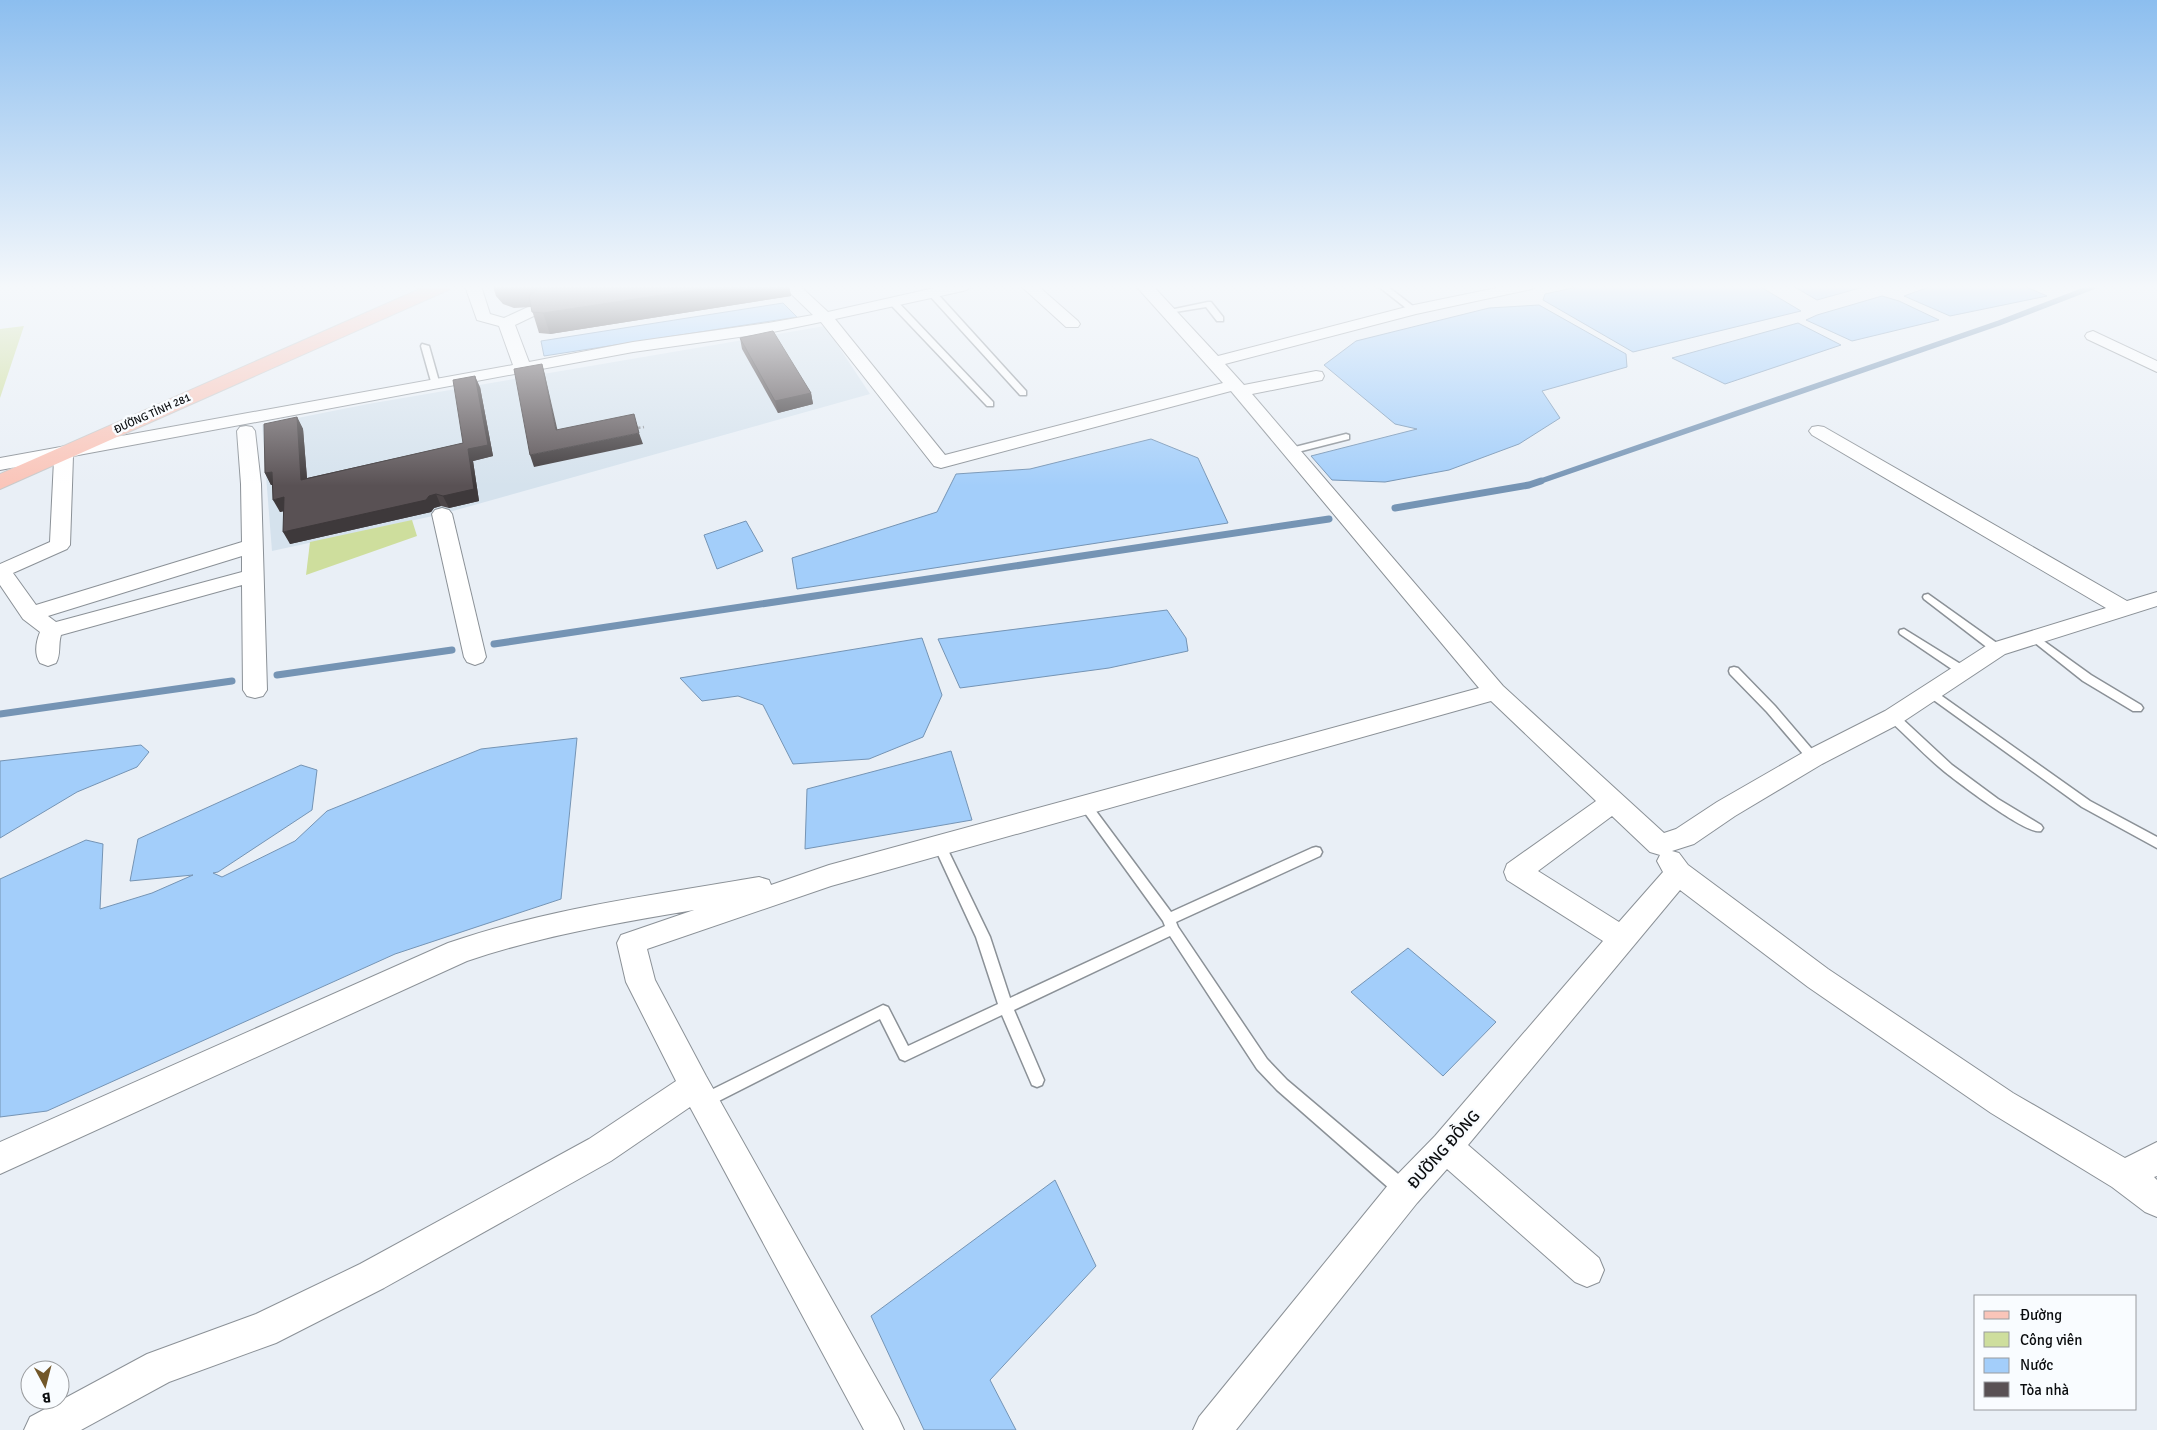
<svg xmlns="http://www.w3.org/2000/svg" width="2157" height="1430" font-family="Signika,sans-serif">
	<rect width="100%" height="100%" fill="#e9eff6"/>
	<!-- built -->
	<polygon fill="#d5e2ed" points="825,326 870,394 442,514 272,551 262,425 368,404"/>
	<!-- green -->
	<g fill="#cede9d">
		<polygon points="24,326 0,398 0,329"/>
		<polygon points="412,520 417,536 306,575 310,542"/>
	</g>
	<!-- water -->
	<g fill="#a3cefa" stroke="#7594b4">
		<polygon points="1582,286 1759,286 1801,311 1633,352 1543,300 1545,294"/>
		<polygon points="1793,286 1867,286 1817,300"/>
		<polygon points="1932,286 2024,286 2047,296 1950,316 1904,296"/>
		<polygon points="1882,296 1899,301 1939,320 1852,341 1806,320 1817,315"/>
		<polygon points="783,303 797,317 544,356 541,341"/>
		<polygon points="1539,305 1626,354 1627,367 1542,391 1560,418 1519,444 1449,470 1385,482 1332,480 1311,456 1417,429 1395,424 1324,365 1356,341 1489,308"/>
		<polygon points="1798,323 1841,345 1725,384 1672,358"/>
		<polygon points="1151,439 1198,458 1228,523 797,589 792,558 937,512 956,474 1030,469"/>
		<polygon points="746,521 763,551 717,569 704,535"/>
		<polygon points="1167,610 1186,638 1188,651 1109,668 960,688 938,639"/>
		<polygon points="922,638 942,695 923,737 869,759 793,764 763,705 738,696 702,701 680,678"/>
		<polygon points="577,738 561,899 395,954 47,1111 0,1117 0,879 86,840 103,844 100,909 152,893 193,875 130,881 138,839 301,765 317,770 312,810 218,872 213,873 222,877 295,841 327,811 481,749"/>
		<polygon points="141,745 149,752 137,767 77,792 0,838 0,761"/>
		<polygon points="951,751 972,820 805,849 807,789"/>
		<polygon points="1408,948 1496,1022 1443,1076 1351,992"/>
		<polygon points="1055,1180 1096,1266 990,1380 1016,1430 924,1430 871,1316"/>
	</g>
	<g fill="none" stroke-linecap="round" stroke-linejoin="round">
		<!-- stream-far1 -->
		<polyline stroke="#7594b4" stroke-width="5.5" points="1538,482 1999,323 2095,286"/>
		<!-- stream -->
		<g stroke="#7594b4" stroke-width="7">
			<polyline points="1395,508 1529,485 1541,481"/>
			<polyline points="494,644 1329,519"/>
			<polyline points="277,675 452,650"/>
			<polyline points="0,714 232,681"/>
		</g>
		<defs>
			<g id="service">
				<polygon points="1378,286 1387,286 1418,310 1411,312"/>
				<polygon points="929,291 935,291 1026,391 1026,395 1020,395 929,295"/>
				<polygon points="890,300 896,300 993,402 993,406 987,406 890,304"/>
				<polygon points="1208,302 1211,302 1223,317 1223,321 1217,321 1206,307 1169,313 1165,311"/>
				<polygon points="422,344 429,346 440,385 439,387 432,385 421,346"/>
				<polygon points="1346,434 1349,435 1349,439 1290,454 1286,451 1287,449"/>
				<polygon points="1928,594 2001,646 2002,649 2001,652 1993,652 1924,599 1923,597 1924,595"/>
				<polygon points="1904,629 1967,668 1968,671 1967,674 1959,674 1900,634 1899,632 1900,630"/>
				<polygon points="2034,634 2091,675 2141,705 2143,708 2141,711 2133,711 2083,681 2030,639 2029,637"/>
				<polygon points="1734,667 1738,668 1775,706 1817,755 1819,758 1817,761 1809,761 1767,712 1730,674 1729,671 1730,668"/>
				<polygon points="1932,689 2090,801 2157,837 2157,848 2082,807 1928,696 1926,693"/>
				<path d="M1893,713l4,1 55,51 46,34 43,26 2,3 -2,3c-13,5 -82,-48 -96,-59 -20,-16 -37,-35 -56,-52l-2,-3 2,-3z"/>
				<polygon points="1086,801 1090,803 1171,912 1312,848 1316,847 1320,848 1322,852 1320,856 1176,922 1178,927 1267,1059 1287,1080 1410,1184 1412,1190 1410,1196 1404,1198 1398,1196 1277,1090 1257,1069 1170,936 1014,1010 1044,1080 1042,1085 1037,1087 1032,1085 1002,1015 905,1061 900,1059 880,1019 709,1106 704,1108 699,1106 697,1101 699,1096 883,1005 888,1007 908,1046 998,1004 976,937 934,846 936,843 940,841 944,843 946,846 990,937 1010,998 1165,926 1163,921 1082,809 1080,806 1082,803"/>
			</g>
			<g id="minor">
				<path d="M465,286h16l9,28 14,4 24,-11h12l2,3 -2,3 -25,12 14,37 104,-20 135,-19 45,-8 -30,-29h17l28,26 115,-26h28l-3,3 -5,2 -128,28 110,136 278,-72 -87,-97h17l65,70 196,-51 92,-19h29l-3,3 -116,25 -191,50 19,21 72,-14 6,1 2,4 -2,4 -70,14 251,292 161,147 12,-4 41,-27 87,-50 81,-41 104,-67 117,-36 -294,-173 -3,-4 3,-4 6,-1 6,1 303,174 30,-9v14l-152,48 -104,69 -79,41 -87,52 -41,28 -22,7 7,2 9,12 140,104 185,124 112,65 32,-16v34l-3,1 3,3v37l-12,-5 -33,-25 -121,-74 -183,-126 -128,-97 -212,255 131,113 5,12 -5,12 -12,5 -12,-5 -128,-113 -30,34 -181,227h-43l6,-13 194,-238 42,-43 168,-195 -96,-61 -3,-8 3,-8 89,-63 -105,-100 -660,185 -184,63 8,31 51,96 192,341 6,13h-40l-174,-323 -79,54 -227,127 -108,55 -107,39 -88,48h-57l6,-13 117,-63 109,-40 104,-50 229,-125 87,-58 -50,-99 -9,-39 4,-8 73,-25c-77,13 -153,26 -227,51l-467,213v-32l448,-199c101,-35 206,-48 311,-66l10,3 2,5 58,-20 650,-177 -248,-297 -290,77 -7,-2 -113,-144 -53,11 -135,19 -560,104 -3,89 -3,4 -54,24 23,32 206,-63 -1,-58 -4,-53 3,-4 6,-1 6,1 3,4 6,53 6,206 -4,6 -8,2 -8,-2 -4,-6 -1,-105 -181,50c-3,9 0,20 -5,28l-8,3 -8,-3c-6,-9 -4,-21 0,-31l-17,-13 -23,-34v-21l50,-22 4,-82 -54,10v-12l513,-93 -14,-39 -22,-6zM242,556v16l-186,50 -8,-6zM1612,816l38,36 10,3 -3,6 6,11 -44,50 -81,-51z"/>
				<polygon points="1021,286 1038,286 1078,321 1080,324 1078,327 1066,327"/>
				<polygon points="2093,331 2157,361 2157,372 2087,339 2085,336 2087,333"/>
				<polygon points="442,508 449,510 452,514 486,657 483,662 475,665 467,662 464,657 432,514 435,510"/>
			</g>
			<polygon id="primary" points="427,286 451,286 448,290 0,489 0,474"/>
		</defs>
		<!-- service casing -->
		<use href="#service" stroke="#8b9197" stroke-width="3"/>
		<!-- minor casing -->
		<use href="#minor" stroke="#8b9197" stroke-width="2"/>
		<!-- primary casing -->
		<use href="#primary" stroke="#c9caca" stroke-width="2"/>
		<!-- path -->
		<polyline stroke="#93989d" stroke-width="2.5" stroke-dasharray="2.5 2.5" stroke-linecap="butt" points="638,428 644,427"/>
		<!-- service -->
		<use href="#service" fill="#fff" fill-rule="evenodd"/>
		<!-- minor -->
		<use href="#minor" fill="#fff" fill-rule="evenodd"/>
		<!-- primary -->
		<use href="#primary" fill="#fac5b9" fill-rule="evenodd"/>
	</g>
	<!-- wall -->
	<g fill="#4d4648">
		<polygon points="493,286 789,286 791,296 550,334 539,333 531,307 514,308 503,304 496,296"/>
		<polygon points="740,338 811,393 813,404 778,413 742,349"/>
		<polygon points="480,387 493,456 473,461 479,501 449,508 441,506 434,508 431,512 290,544 283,511 280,512 272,485 271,485 265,473 297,417 303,429 307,478 463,443"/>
	</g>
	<!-- shaded-wall -->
	<g fill="#3e393b">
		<polygon points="721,286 789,286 791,296 550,334 543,313"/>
		<polygon points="542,364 545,375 560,441 556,430"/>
		<polygon points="475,376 480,387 493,456 473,461 479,501 449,508 443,496 468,449"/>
		<polygon points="811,393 813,404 778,413 775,401"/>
		<polygon points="297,417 303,429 308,492 301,480"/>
		<polygon points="639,433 643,444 534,467 530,455"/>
		<polygon points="272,472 279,484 271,485 265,473"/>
		<polygon points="436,494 441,506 434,508 431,512 290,544 283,532"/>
		<polygon points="284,497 291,510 280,512 273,500"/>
	</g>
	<!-- building -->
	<g fill="#595154" stroke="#3e393b">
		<polygon points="503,286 526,286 507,287"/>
		<polygon points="535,286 721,286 543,313 532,312 529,296 537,290"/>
		<polygon points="773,331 811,393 775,401 740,338"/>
		<polygon points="542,364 556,430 634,414 639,433 530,455 514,369"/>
		<polygon points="475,376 488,445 468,449 474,489 443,496 436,494 429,496 426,500 283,532 284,497 273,500 272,472 265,473 264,424 297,417 301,480 463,443 453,380"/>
	</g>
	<!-- sky -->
	<linearGradient id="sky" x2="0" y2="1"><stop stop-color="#8cbeef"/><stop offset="0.59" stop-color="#f5f8fb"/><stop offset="1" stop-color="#f5f8fb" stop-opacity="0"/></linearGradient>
	<rect width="2157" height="486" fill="url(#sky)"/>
	<g text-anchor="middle" stroke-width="5" stroke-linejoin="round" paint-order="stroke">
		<!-- far-street labels -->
		<g font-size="11" fill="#0b0d0f" stroke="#f9fcff">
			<text transform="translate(152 413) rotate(-24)" y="4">ĐƯỜNG TỈNH 281</text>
		</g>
		<!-- near-street labels -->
		<g font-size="16" fill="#0b0d0f" stroke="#f9fcff">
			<text transform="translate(1443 1149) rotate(-48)" y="6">ĐƯỜNG ĐỒNG</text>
		</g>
	</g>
	<!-- legend -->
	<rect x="1974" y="1295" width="162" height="115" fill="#f9fcff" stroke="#9a9c9f"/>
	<rect x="1984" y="1311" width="25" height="8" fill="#fac5b9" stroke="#9a9c9f"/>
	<text x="2020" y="1320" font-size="15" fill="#0b0d0f">Đường</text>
	<rect x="1984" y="1332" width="25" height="15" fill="#cede9d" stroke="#9a9c9f"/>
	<text x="2020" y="1345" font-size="15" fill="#0b0d0f">Công viên</text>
	<rect x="1984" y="1358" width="25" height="15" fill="#a3cefa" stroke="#9a9c9f"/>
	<text x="2020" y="1370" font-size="15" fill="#0b0d0f">Nước</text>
	<rect x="1984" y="1382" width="25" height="15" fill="#595154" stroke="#9a9c9f"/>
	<text x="2020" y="1395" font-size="15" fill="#0b0d0f">Tòa nhà</text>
	<!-- north arrow -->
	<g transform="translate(45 1385) rotate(173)"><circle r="24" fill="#f9fcff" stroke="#9a9c9f"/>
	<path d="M0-4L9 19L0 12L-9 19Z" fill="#725729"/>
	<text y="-8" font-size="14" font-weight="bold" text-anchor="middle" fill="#0b0d0f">B</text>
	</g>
</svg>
